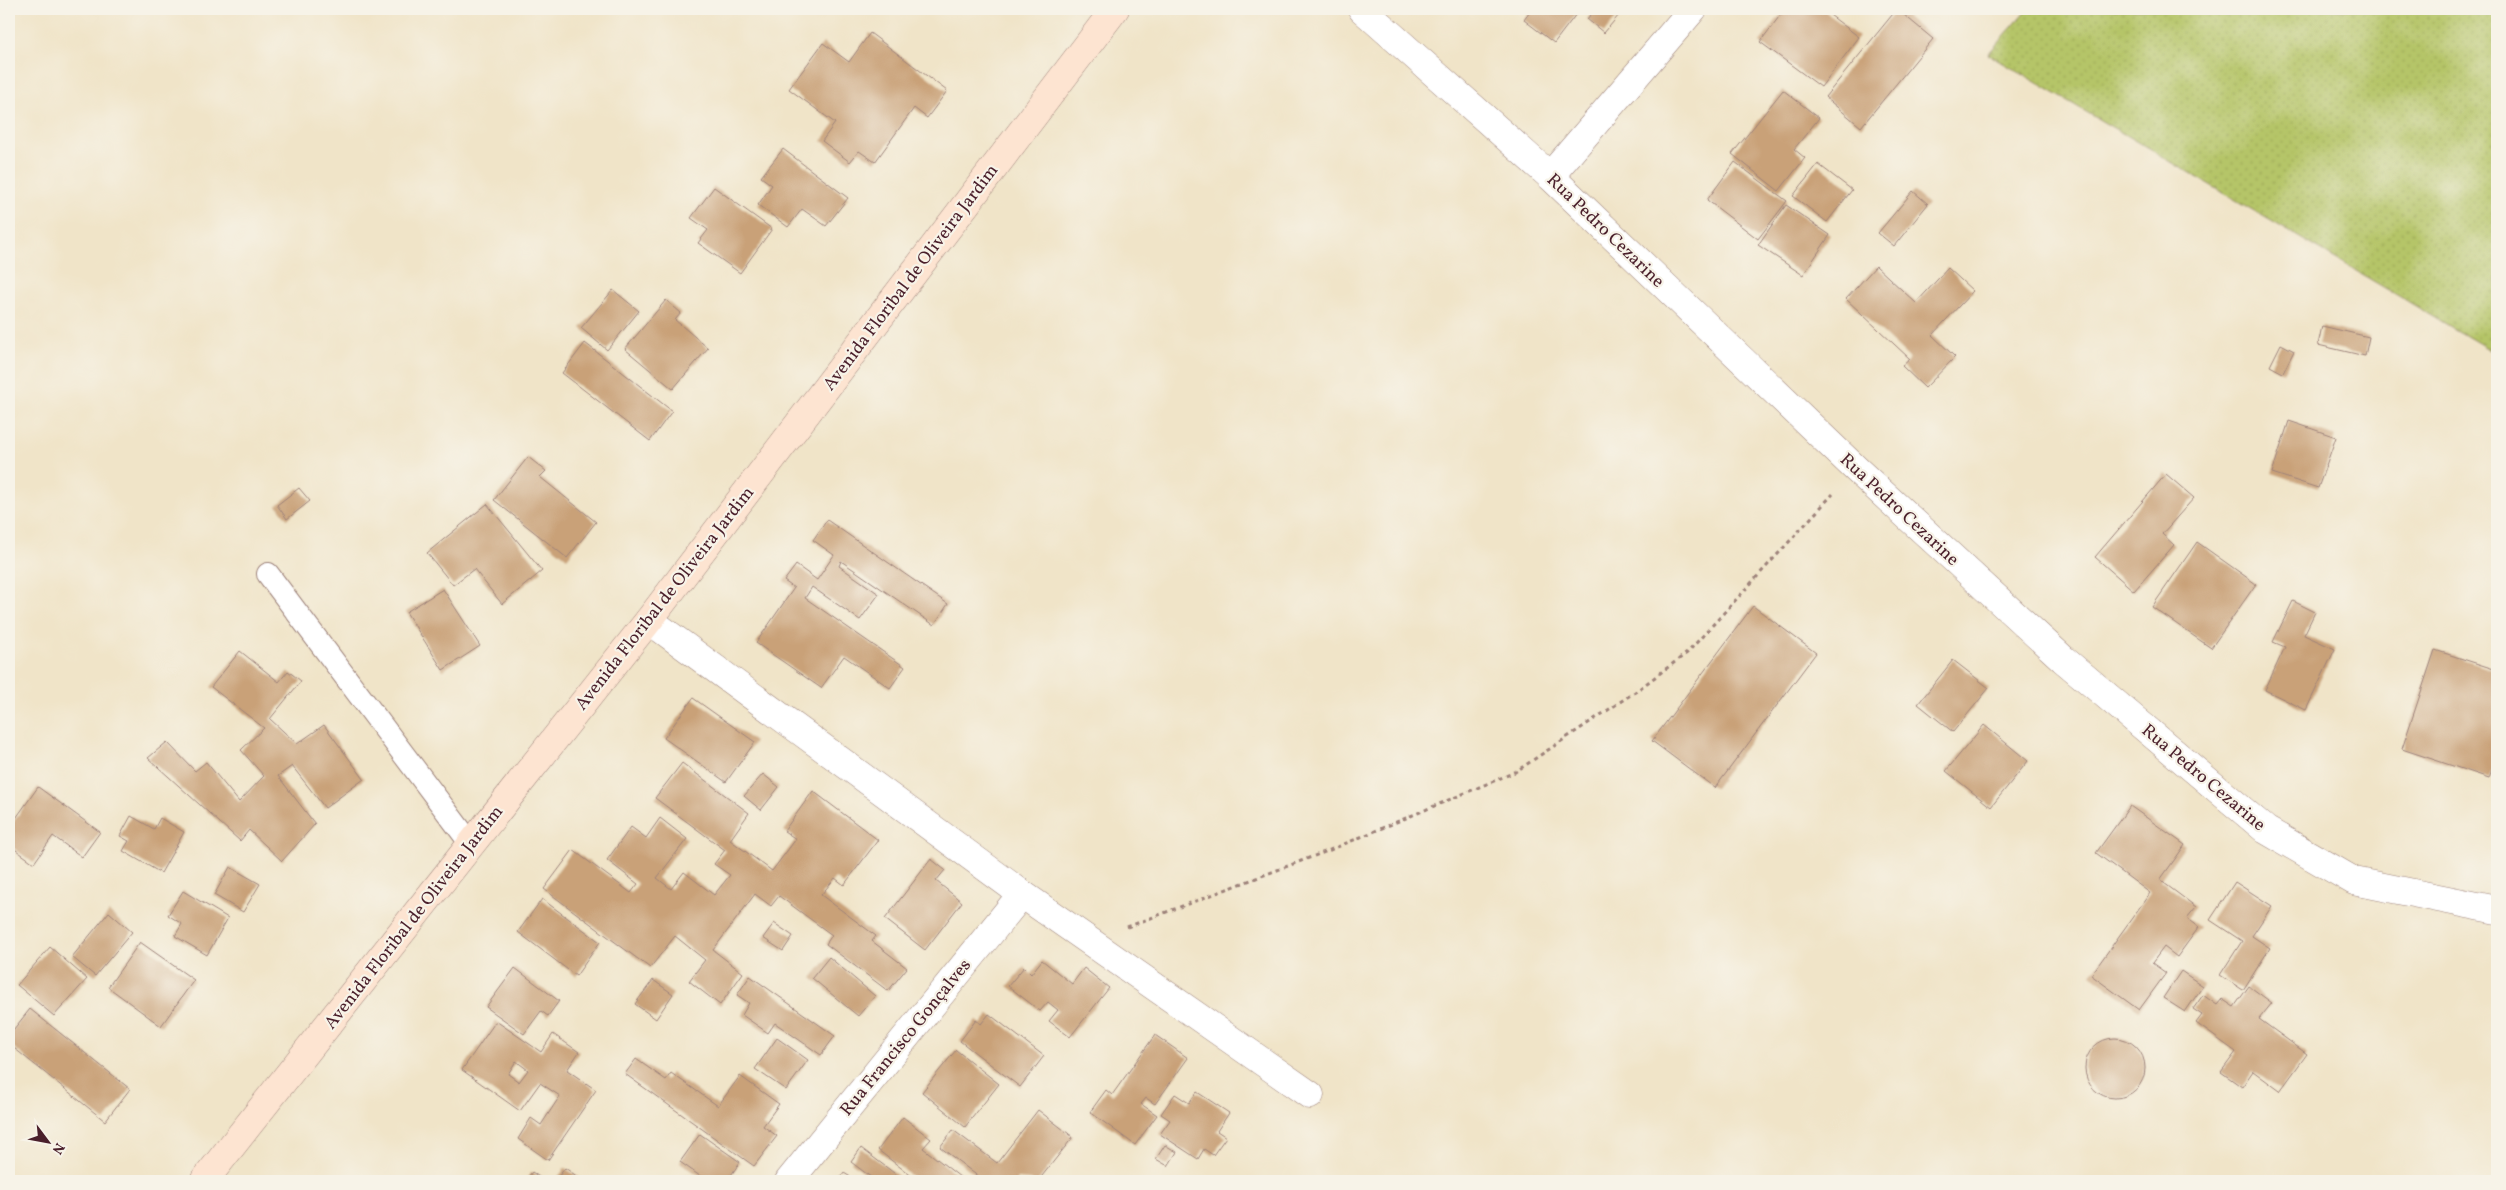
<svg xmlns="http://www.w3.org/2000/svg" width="2506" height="1190" font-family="Vollkorn,serif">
	<defs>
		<pattern id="grass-dots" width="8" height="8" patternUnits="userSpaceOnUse" patternTransform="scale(1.25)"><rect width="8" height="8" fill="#b5c568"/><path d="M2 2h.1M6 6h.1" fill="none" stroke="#9da95a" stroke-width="1.8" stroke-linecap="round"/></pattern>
	</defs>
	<rect width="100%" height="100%" fill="#f7f3e8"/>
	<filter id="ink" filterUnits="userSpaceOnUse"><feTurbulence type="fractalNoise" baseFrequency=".02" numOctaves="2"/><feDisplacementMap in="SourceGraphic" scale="10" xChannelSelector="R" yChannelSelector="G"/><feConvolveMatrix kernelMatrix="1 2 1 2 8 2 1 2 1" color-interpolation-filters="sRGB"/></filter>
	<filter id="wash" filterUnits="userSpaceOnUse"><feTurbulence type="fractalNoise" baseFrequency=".0096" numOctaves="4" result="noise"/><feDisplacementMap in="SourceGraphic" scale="20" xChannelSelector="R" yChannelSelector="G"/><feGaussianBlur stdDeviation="1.12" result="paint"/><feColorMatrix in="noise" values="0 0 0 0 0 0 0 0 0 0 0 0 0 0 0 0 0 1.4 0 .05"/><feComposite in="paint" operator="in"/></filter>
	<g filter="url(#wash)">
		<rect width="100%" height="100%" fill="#f0e4c8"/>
		<!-- grass -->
		<polygon fill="url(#grass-dots)" stroke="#80724a" points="2028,9 2497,9 2497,354 1988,54"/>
		<g id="blocks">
			<!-- building -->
			<g fill="#c9a178" fill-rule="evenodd">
				<polygon points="1532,9 1580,9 1554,43 1524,20"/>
				<polygon points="1595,9 1624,9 1604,33 1587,19"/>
				<polygon points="1785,9 1822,9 1859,37 1821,87 1760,42"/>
				<polygon points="1897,9 1933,39 1861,127 1825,97"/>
				<polygon points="870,33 947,91 927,118 914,108 875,162 859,151 850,162 822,141 835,123 789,89 823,43 849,62"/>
				<polygon points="1783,90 1819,118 1794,149 1805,158 1779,191 1732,154"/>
				<polygon points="783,149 848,198 826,226 802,209 788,227 758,205 772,185 761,177"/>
				<polygon points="1735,162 1787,201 1758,239 1707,200"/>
				<polygon points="1818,164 1852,190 1827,222 1793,196"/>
				<polygon points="714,187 772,229 740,273 698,243 708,230 691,218"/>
				<polygon points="1913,191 1928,204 1894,246 1878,233"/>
				<polygon points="1786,205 1830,235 1803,275 1758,245"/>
				<polygon points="1876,266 1916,303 1948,268 1973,291 1932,335 1955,357 1925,388 1902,366 1910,359 1846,299"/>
				<polygon points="613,290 639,311 607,350 581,328"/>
				<polygon points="666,300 681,313 675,320 708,348 673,389 625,349"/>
				<polygon points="2322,326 2369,337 2365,356 2318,345"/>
				<polygon points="585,343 672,411 650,441 562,373"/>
				<polygon points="2281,344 2294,351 2283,373 2270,366"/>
				<polygon points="2289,421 2336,437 2318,488 2272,473"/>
				<polygon points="528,457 546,471 540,477 596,522 567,558 494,500"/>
				<polygon points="2166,474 2194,498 2162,534 2174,545 2134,591 2095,557"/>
				<polygon points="299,488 310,501 287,519 277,505"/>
				<polygon points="487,504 542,571 502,604 474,569 453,585 427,553"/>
				<polygon points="827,520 948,604 934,625 841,561 839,566 879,594 860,620 812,587 805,598 905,667 890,688 844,656 821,688 756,643 794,588 784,581 796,565 817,580 834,555 813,540"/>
				<polygon points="2197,542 2256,584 2211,648 2152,607"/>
				<polygon points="443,589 480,646 443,670 406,612"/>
				<polygon points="2293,601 2315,612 2304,635 2335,649 2306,710 2265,690 2285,647 2273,642"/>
				<polygon points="1753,606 1816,653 1715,788 1652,741"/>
				<polygon points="2435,650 2497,670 2497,754 2489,778 2402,749"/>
				<polygon points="240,651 279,682 288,671 301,681 270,719 297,744 324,725 364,779 325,808 292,766 278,776 315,824 282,861 249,830 240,841 148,758 167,742 195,771 206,762 239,802 264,776 241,750 264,728 211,687"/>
				<polygon points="1953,660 1989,688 1953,732 1918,704"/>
				<polygon points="693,698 755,742 726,782 664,738"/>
				<polygon points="1984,725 2028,761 1991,807 1946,771"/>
				<polygon points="682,763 749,813 730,840 772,871 796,839 784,831 813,791 878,840 844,885 835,878 821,895 876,936 872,941 907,968 888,991 826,944 832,935 779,896 771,906 755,894 713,950 743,973 720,1005 689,981 705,960 675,936 650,968 544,889 573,850 631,893 638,884 607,860 631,827 646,838 660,818 687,839 657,878 671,889 684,872 714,895 730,875 714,864 725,850 655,798"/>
				<polygon points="763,774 779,787 761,810 744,796"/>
				<polygon points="38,787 100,832 82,857 53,836 34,863 9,845 9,828"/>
				<polygon points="2130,806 2185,845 2160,880 2196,907 2187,918 2199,927 2177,957 2164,947 2152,963 2166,973 2139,1010 2091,975 2150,893 2096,853"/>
				<polygon points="131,816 154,829 160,818 184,832 161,873 123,851 129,841 120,836"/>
				<polygon points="931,859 945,870 936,881 962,902 925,950 885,919"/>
				<polygon points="230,867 260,884 243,912 214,895"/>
				<polygon points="2235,882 2272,906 2252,936 2270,948 2243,990 2220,975 2242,941 2210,920"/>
				<polygon points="183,891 228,918 207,955 175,936 182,924 168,915"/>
				<polygon points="542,899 600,942 576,976 518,932"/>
				<polygon points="109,912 132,932 95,976 72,957"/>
				<polygon points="774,923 793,936 783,951 763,938"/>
				<polygon points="140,942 194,980 161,1026 108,987"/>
				<polygon points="50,947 87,979 54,1016 17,985"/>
				<polygon points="829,957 875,996 858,1016 812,978"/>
				<polygon points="1042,960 1072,984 1084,968 1109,988 1070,1037 1049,1021 1058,1010 1048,1002 1040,1011 1008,986 1024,967 1031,974"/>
				<polygon points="515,968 559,1001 548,1016 541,1011 524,1034 486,1007"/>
				<polygon points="2181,971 2203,986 2185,1012 2163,998"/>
				<polygon points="750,976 835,1036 821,1055 775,1023 768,1033 742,1015 749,1003 737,995"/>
				<polygon points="653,980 673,994 656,1019 635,1004"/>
				<polygon points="2249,986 2272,1003 2259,1019 2307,1054 2280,1091 2253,1071 2242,1087 2221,1072 2236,1052 2196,1023 2202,1015 2193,1009 2203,995 2217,1005 2222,999 2234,1007"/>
				<polygon points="30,1009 130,1089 105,1121 9,1044 9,1035"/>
				<polygon points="989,1014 1044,1056 1020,1087 960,1041 976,1020 981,1024"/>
				<path d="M496,1021l45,31 12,-18 26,18 -12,18 29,20 -48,70 -30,-21 13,-21 10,7 19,-29 -20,-13 -20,28 -58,-41zM516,1061l12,9 -9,12 -11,-8z"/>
				<polygon points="1155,1035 1188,1058 1155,1104 1146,1098 1141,1104 1157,1115 1135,1145 1090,1112 1106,1090 1112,1095"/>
				<circle cx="2115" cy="1068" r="30"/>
				<polygon points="777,1038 808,1060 786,1090 755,1069"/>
				<polygon points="956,1050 999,1084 965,1127 922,1092"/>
				<polygon points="636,1059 666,1080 671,1073 718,1106 740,1076 779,1104 763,1126 777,1136 754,1166 625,1074"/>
				<polygon points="1197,1092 1229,1113 1217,1131 1226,1137 1213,1155 1204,1149 1198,1159 1160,1134 1170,1120 1161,1114 1175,1094 1189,1103"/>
				<polygon points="1038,1110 1073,1137 1038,1181 1017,1179 1016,1181 984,1181 940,1147 953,1130 997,1163"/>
				<polygon points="903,1117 931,1139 923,1148 965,1181 918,1181 878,1150"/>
				<polygon points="700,1134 740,1162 727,1181 707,1181 680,1162"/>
				<polygon points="1165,1145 1177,1152 1168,1166 1156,1159"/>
				<polygon points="861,1148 898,1176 894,1181 876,1181 851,1162"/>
				<polygon points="565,1168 584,1181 555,1181"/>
				<polygon points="532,1172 545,1181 525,1181"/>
				<polygon points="844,1173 857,1181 838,1181"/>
			</g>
		</g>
	</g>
	<g filter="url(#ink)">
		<use href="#blocks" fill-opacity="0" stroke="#9d827a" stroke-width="1"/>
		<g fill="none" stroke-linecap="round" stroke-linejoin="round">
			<defs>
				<polyline id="lane" points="268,574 471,844"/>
				<g id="street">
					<polyline points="1362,9 1550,176 1856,469 2063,659 2266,830 2354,881 2497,910"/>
					<polyline points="1550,176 1693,9"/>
					<polyline points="649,620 1022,894 1310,1095"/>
					<polyline points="789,1181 1022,894"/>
				</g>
				<polyline id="secondary" points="204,1181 649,620 1115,9"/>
			</defs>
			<!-- lane casing -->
			<use href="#lane" stroke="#9d827a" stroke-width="24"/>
			<!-- street casing -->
			<use href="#street" stroke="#9d827a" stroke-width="29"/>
			<!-- secondary casing -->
			<use href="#secondary" stroke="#9d827a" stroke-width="29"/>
			<!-- path -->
			<polyline stroke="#9d827a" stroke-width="3" stroke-dasharray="4 4" stroke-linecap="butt" points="1127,927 1330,850 1515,772 1635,692 1687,653 1833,494"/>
			<!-- lane -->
			<use href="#lane" stroke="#fff" stroke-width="22"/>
			<!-- street -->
			<use href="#street" stroke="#fff" stroke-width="28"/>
			<!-- secondary -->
			<use href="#secondary" stroke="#fde4d1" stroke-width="28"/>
		</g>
	</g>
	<g text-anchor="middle" stroke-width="4.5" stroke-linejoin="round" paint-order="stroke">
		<!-- street labels -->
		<g font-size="18" fill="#4a1f2b" stroke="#f7f3e8">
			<text transform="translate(1606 230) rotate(44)" y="6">Rua Pedro Cezarine</text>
			<text transform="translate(910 277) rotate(-53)" y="6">Avenida Floribal de Oliveira Jardim</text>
			<text transform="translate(1900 509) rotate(43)" y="6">Rua Pedro Cezarine</text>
			<text transform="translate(664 598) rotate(-52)" y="6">Avenida Floribal de Oliveira Jardim</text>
			<text transform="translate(2204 777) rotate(40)" y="6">Rua Pedro Cezarine</text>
			<text transform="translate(413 917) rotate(-52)" y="6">Avenida Floribal de Oliveira Jardim</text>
			<text transform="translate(905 1037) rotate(-51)" y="6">Rua Francisco Gonçalves</text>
		</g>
	</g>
	<!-- margin -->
	<rect width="2506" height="1190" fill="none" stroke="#f7f3e8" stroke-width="30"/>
	<!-- north arrow -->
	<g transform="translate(48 1142) rotate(122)" stroke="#f7f3e8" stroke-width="4" paint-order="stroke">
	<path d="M0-4L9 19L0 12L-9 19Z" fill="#4a1f2b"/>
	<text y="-8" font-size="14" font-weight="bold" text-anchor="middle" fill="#4a1f2b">N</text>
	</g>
</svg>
